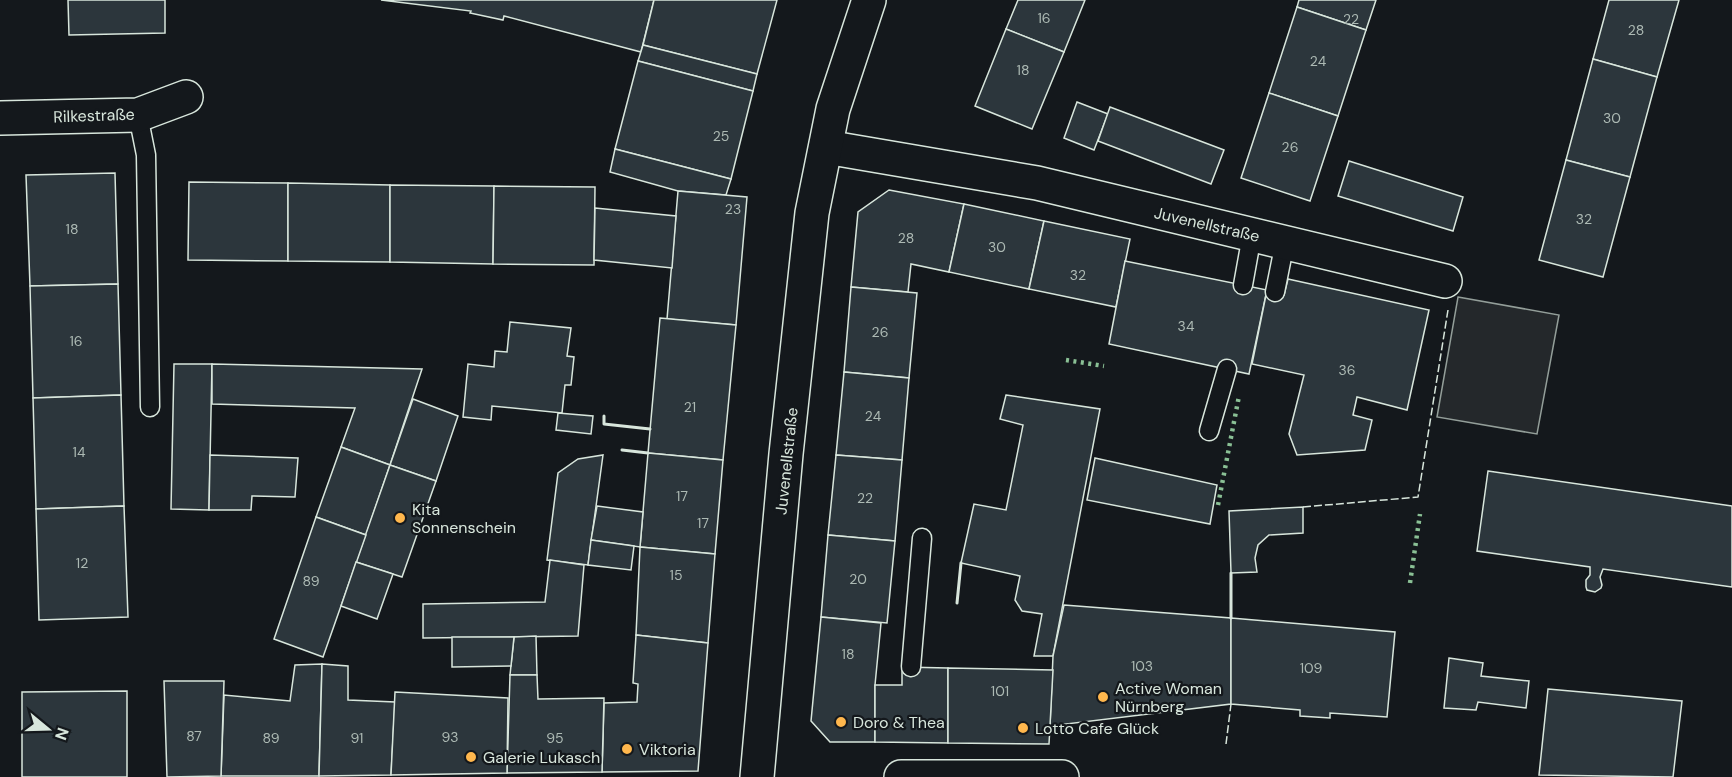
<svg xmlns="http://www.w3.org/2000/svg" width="1732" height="777" font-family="'DM Sans',sans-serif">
	<rect width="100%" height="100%" fill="#14181c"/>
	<!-- parking -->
	<polygon fill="#24282b" stroke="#939e99" stroke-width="1.5" points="1458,297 1559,315 1537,434 1437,417"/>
	<!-- building -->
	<g fill="#2c363c" stroke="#d8e6dc" stroke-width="1.5">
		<polygon points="68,0 165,0 165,33 69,35"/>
		<polygon points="381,0 654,0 641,52 504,16 503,20 470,13 471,11"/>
		<polygon points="654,0 777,0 757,74 643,45"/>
		<polygon points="1018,0 1085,0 1064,52 1006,29"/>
		<polygon points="1299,0 1376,0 1366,30 1297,7"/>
		<polygon points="1609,0 1679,0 1657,77 1593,59"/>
		<polygon points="1297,7 1366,30 1338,116 1269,93"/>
		<polygon points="1006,29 1064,52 1032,129 975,106"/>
		<polygon points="643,45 757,74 753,91 638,61"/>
		<polygon points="1593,59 1657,77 1630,177 1566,160"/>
		<polygon points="638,61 753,91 731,179 615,149"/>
		<polygon points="1269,93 1338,116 1310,201 1241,178"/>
		<polygon points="1077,102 1108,114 1094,150 1064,138"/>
		<polygon points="1110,107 1224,150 1211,184 1098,141"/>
		<polygon points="615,149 731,179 726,195 678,191 610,172"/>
		<polygon points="1566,160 1630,177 1603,277 1539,260"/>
		<polygon points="1349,161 1463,197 1453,231 1338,196"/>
		<polygon points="115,173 118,284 30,286 26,175"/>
		<polygon points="189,182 288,183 288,261 188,260"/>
		<polygon points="288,183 390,185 390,262 288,261"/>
		<polygon points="390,185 494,186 493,264 390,262"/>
		<polygon points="494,186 595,187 594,265 493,264"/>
		<polygon points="889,190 964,204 949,272 911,264 908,292 851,287 858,212"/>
		<polygon points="678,191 747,197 736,325 667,319"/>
		<polygon points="964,204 1044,221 1029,289 949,272"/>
		<polygon points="595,208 676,216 672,268 594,260"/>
		<polygon points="1044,221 1130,239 1116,307 1029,289"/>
		<polygon points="1125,261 1267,290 1249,374 1109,344"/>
		<polygon points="1288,279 1429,310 1407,410 1357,397 1353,415 1372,420 1365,450 1297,455 1289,434 1304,375 1252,364 1267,290 1284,295"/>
		<polygon points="118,284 121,395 33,398 30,286"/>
		<polygon points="851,287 917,293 909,378 844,372"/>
		<polygon points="660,318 736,325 723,460 648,453"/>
		<polygon points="510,322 571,328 567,356 574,357 571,385 565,385 562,413 492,406 491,420 463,417 468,364 494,367 495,351 507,352"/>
		<polygon points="174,364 212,364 209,510 171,509"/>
		<polygon points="212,364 422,369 390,465 341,447 355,408 212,404"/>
		<polygon points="844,372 909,378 902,460 836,455"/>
		<polygon points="121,395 124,506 36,509 33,398"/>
		<polygon points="1006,395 1100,409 1053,656 1034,656 1042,614 1022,611 1015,600 1020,576 961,563 974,504 1006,510 1023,425 1000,419"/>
		<polygon points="413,399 458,416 436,481 390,465"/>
		<polygon points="558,413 593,416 591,434 556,430"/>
		<polygon points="341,447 390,465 366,535 316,517"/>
		<polygon points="648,453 723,460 715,554 640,547"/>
		<polygon points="210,455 298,458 295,497 252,496 251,510 209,510"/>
		<polygon points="603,455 588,565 547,560 558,473 578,459"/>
		<polygon points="836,455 902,460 895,541 828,535"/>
		<polygon points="1095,458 1217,485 1210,524 1087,500"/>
		<polygon points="390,465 436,481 402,577 356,562"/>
		<polygon points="1488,471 1732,506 1732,587 1603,569 1600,577 1602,585 1601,588 1595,592 1587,590 1586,587 1586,580 1590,575 1590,567 1477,551"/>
		<polygon points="124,506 128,617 39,620 36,509"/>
		<polygon points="597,506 643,512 640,547 591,540"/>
		<polygon points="1303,507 1303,533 1269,535 1258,545 1255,558 1257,572 1231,573 1229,511"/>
		<polygon points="316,517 366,535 323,657 274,639"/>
		<polygon points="828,535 895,541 887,623 821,617"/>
		<polygon points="591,540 634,546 631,570 588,565"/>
		<polygon points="640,547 715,554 708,643 636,635"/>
		<polygon points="550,560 584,565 578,636 423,638 423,604 545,602"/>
		<polygon points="356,562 393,574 377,619 341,606"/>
		<polygon points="1064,605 1231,618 1231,704 1050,726 1053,656"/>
		<polygon points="821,617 881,623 875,685 875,742 830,742 811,721"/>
		<polygon points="1231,618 1395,632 1387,717 1330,713 1330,718 1300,716 1300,710 1231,704"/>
		<polygon points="636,635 708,643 698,771 602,772 604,703 637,702 638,684 633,683"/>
		<polygon points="536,636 537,675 510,675 514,637"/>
		<polygon points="452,637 514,637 511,666 452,667"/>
		<polygon points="1449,658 1483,663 1481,676 1529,681 1526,708 1478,702 1476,710 1444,708"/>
		<polygon points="322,664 319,776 221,776 224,695 290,701 295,665"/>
		<polygon points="322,664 348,666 348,700 395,702 391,775 319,776"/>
		<polygon points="902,667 948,668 948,743 875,742 875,685 902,685"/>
		<polygon points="948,668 1053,670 1049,744 948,743"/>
		<polygon points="510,675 537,675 538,699 604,698 602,772 507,773"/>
		<polygon points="164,681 224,681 221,776 167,777"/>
		<polygon points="1548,689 1682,701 1673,777 1539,775"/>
		<polygon points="127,691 127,777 22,777 22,692"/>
		<polygon points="395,692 508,698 507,773 391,775"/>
	</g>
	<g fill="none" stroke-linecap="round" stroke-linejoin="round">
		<defs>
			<g id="lane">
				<polyline points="138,115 146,155 150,407"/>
				<polyline points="1243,285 1252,235"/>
				<polyline points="1275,292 1285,242"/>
				<polyline points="1209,431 1227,369"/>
				<polyline points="911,667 922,538"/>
			</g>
			<g id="street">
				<polyline points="0,118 138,115 186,97"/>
				<polyline points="826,147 1037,183 1445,281"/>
				<polyline points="757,777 786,454 812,213 833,109 869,0"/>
			</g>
			<polyline id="secondary" points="901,777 1062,777"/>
		</defs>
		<!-- lane casing -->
		<use href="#lane" stroke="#d8e6dc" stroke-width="21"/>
		<!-- street casing -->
		<use href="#street" stroke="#d8e6dc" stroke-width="36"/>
		<!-- secondary casing -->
		<use href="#secondary" stroke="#d8e6dc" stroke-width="36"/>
		<!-- lane -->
		<use href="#lane" stroke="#14181c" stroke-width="18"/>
		<!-- street -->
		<use href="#street" stroke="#14181c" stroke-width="33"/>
		<!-- secondary -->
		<use href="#secondary" stroke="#14181c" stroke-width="33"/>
		<!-- hedge -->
		<g stroke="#8ac095" stroke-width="4.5" stroke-dasharray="3 4.5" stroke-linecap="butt">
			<polyline points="1066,360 1104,366"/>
			<polyline points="1218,505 1239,396"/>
			<polyline points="1410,583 1420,514"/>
		</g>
		<!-- fence -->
		<g stroke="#d8e6dc" stroke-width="1.5" stroke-dasharray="8 3" stroke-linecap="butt">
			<polyline points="1303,507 1418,497 1448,310"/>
			<polyline points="1226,744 1231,704"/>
		</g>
		<!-- wall -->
		<g stroke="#d8e6dc" stroke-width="3">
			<polyline points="604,416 604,424 650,429"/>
			<polyline points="622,450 648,453"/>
			<polyline points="957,603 961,563"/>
			<polyline points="1231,618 1231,573"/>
		</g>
	</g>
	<!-- markers -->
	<g fill="#ffb74d" stroke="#14181c" stroke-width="2">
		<circle cx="400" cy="518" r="6"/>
		<circle cx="1103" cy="697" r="6"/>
		<circle cx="841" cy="722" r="6"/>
		<circle cx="1023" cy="728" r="6"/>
		<circle cx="627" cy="749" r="6"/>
		<circle cx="471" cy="757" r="6"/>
	</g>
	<g text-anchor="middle" stroke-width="4.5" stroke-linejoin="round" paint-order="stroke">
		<!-- number labels -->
		<g font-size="14" fill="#adbab4">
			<text x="1044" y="23">16</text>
			<text x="1351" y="24">22</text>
			<text x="1636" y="35">28</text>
			<text x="1318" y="66">24</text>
			<text x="1023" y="75">18</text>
			<text x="1612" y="123">30</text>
			<text x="721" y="141">25</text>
			<text x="1290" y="152">26</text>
			<text x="733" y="214">23</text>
			<text x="1584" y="224">32</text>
			<text x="72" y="234">18</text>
			<text x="906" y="243">28</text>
			<text x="997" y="252">30</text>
			<text x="1078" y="280">32</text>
			<text x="1186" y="331">34</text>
			<text x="880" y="337">26</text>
			<text x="76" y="346">16</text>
			<text x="1347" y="375">36</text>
			<text x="690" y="412">21</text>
			<text x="873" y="421">24</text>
			<text x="79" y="457">14</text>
			<text x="682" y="501">17</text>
			<text x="865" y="503">22</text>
			<text x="703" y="528">17</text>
			<text x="82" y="568">12</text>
			<text x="676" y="580">15</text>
			<text x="858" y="584">20</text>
			<text x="311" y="586">89</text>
			<text x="848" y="659">18</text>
			<text x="1142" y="671">103</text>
			<text x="1311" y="673">109</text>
			<text x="1000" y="696">101</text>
			<text x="194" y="741">87</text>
			<text x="450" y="742">93</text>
			<text x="271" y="743">89</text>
			<text x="357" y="743">91</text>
			<text x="555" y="743">95</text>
		</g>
		<!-- street labels -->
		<g font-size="16" fill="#d8e6dc" stroke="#14181c">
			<text transform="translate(94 115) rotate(-2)" y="6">Rilkestraße</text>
			<text transform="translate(1207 224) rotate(13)" y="6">Juvenellstraße</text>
			<text transform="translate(786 461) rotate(-84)" y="6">Juvenellstraße</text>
		</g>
		<!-- poi labels -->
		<g font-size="16" fill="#d8e6dc" stroke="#14181c" text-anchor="start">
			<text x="412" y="515">Kita<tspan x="412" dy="18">Sonnenschein</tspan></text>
			<text x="1115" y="694">Active Woman<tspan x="1115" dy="18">Nürnberg</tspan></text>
			<text x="853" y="728">Doro &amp; Thea</text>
			<text x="1035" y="734">Lotto Cafe Glück</text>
			<text x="639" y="755">Viktoria</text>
			<text x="483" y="763">Galerie Lukasch</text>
		</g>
	</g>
	<!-- north arrow -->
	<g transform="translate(48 729) rotate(109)" stroke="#14181c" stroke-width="4.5" paint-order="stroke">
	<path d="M0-4.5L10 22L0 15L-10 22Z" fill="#d8e6dc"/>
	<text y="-9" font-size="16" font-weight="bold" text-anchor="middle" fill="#d8e6dc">N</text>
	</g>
</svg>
